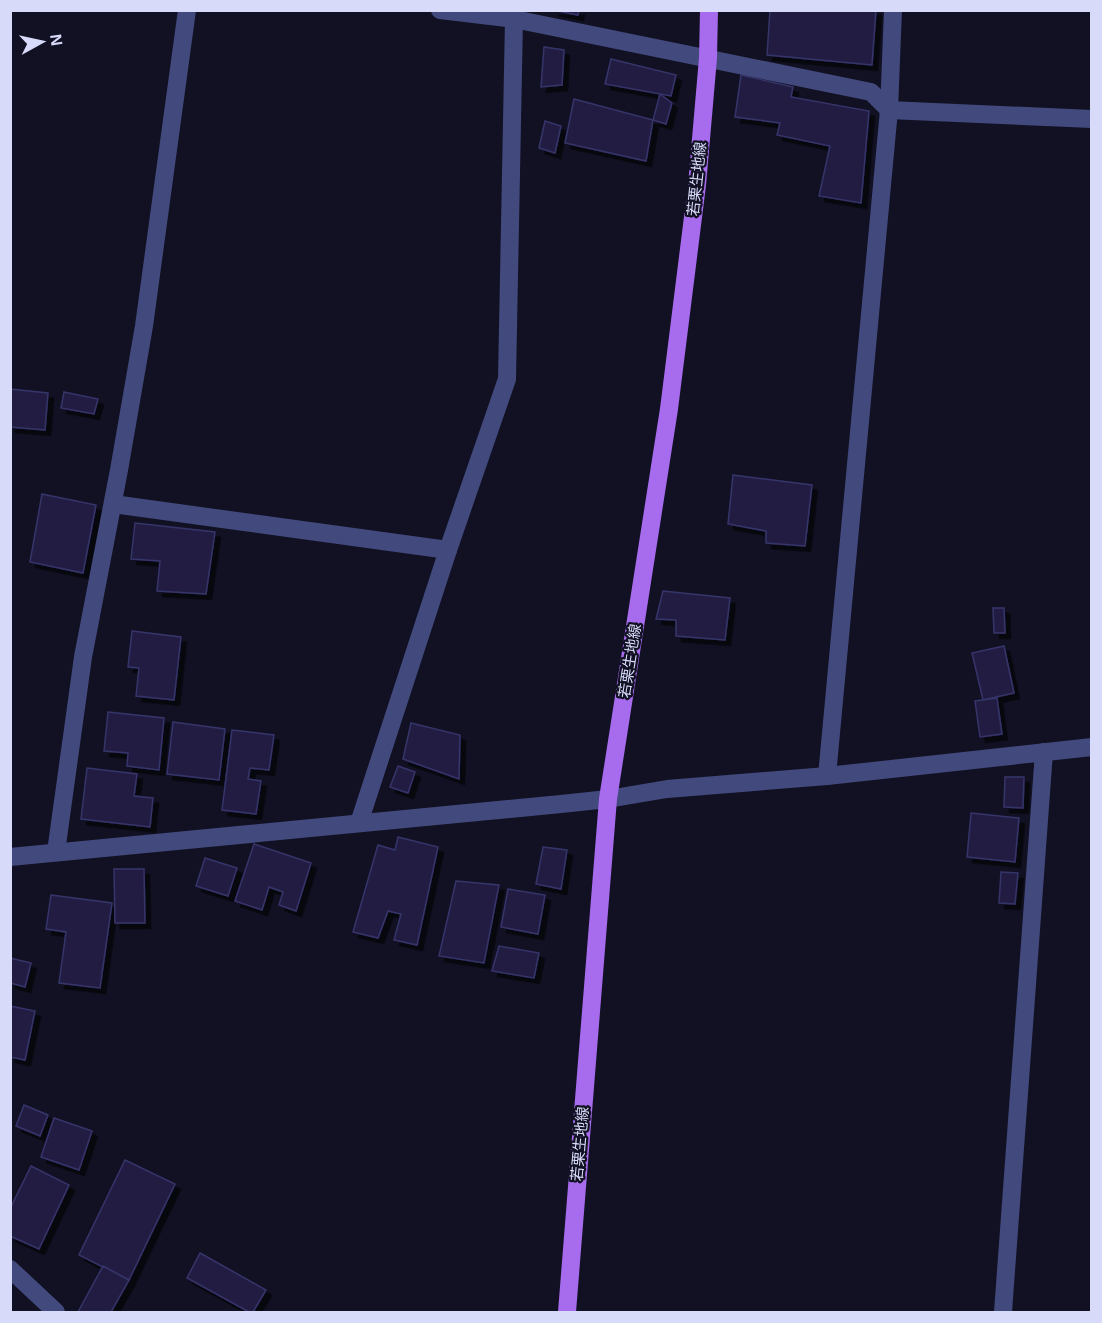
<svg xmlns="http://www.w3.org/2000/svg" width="1102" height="1323" font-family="Arial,'Noto Sans JP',sans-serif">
	<defs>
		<filter id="shadow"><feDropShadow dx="5.5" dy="5.5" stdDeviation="0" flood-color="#0009"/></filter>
	</defs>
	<rect width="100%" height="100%" fill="#111123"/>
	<!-- building -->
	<g fill="#211f42" stroke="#36346b" stroke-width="1.5" filter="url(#shadow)">
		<polygon points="553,10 579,10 578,15"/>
		<polygon points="770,10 876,10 872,65 767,55"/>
		<polygon points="544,47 564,50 562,85 541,87"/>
		<polygon points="611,59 676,75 671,96 605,84"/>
		<polygon points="741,75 793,87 791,97 869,111 861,203 819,196 830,146 777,135 780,123 735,117"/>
		<polygon points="660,94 672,103 666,124 653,120"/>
		<polygon points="574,99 653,120 646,161 565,143"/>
		<polygon points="545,121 561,126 555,153 539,148"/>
		<polygon points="10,389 48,393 45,430 10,427"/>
		<polygon points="64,392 98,399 94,414 61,408"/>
		<polygon points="733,475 812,485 805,546 766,543 766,531 728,524"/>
		<polygon points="42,494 96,505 83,573 30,562"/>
		<polygon points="135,523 215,532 206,594 157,591 160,561 131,559"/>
		<polygon points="663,591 730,598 725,640 676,636 676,620 656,619"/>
		<polygon points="993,608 1004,608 1005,633 994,633"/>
		<polygon points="132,631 181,637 174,700 136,696 139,668 128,667"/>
		<polygon points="1004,646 1014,693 983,700 972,653"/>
		<polygon points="997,698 1002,734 980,737 975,701"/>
		<polygon points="108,712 164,718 159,770 127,766 128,753 104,751"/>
		<polygon points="173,722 225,729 219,780 167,774"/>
		<polygon points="411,723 460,735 459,779 403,759"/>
		<polygon points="232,730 274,735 269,770 250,768 248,779 261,781 256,814 222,810"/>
		<polygon points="398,766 415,772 408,793 390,787"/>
		<polygon points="87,768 137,774 134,796 153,798 150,827 81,819"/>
		<polygon points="1005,777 1024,777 1023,808 1004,807"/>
		<polygon points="971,813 1019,818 1015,862 967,857"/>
		<polygon points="398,837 438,847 417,945 394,940 401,914 388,911 378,938 353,932 378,845 395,850"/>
		<polygon points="254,844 311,863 296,911 279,905 283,892 269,887 262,910 235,901"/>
		<polygon points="543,847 567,850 561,889 536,884"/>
		<polygon points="205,858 237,868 228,896 196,886"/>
		<polygon points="114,869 144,869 145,923 115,923"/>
		<polygon points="1001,872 1018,873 1015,904 999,903"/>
		<polygon points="456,881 499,885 484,963 439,956"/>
		<polygon points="508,889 545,895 538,934 501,927"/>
		<polygon points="51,895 112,903 100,988 59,983 66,932 46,929"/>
		<polygon points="499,946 539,953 534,978 492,971"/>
		<polygon points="10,958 31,963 25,987 10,983"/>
		<polygon points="10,1006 35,1011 25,1060 10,1057"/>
		<polygon points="24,1105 48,1115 40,1136 16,1126"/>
		<polygon points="54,1118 92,1131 79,1170 41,1157"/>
		<polygon points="125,1160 175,1184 129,1280 79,1255"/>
		<polygon points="31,1166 69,1185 39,1249 10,1236 10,1209"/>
		<polygon points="200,1253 266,1290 253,1312 249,1312 187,1278"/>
		<polygon points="103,1266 129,1280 111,1312 78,1312"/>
	</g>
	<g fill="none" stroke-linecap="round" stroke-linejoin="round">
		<!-- minor -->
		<g stroke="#42497d" stroke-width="18">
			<polyline points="440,10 514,19 871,92 889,110 1092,119"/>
			<polyline points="113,504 448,550 507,379 514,19"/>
			<polyline points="827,776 889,110 893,10"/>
			<polyline points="359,823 448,550"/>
			<polyline points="56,852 83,657 119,470 144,326 187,10"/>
			<polyline points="10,857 561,804 608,799 667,789 827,776 1092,747"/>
			<polyline points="10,1269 56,1312"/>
			<polyline points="1003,1312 1044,752"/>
		</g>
		<!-- major -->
		<polyline stroke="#a76bee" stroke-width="18" points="567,1312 608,799 669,409 697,185 708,58 709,10"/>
	</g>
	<g text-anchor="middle" stroke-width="4.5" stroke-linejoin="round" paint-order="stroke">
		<!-- street labels -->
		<g font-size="15" fill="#d8dafa" stroke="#111123">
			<text transform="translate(697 179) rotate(-84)" y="5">若栗生地線</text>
			<text transform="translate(630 661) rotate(-81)" y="5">若栗生地線</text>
			<text transform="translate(580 1144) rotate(-85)" y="5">若栗生地線</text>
		</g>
	</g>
	<!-- border -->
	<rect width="1102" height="1323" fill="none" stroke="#d8dafa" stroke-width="24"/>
	<!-- north arrow -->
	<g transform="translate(42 42) rotate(82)" stroke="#111123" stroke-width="4.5" paint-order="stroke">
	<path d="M0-4.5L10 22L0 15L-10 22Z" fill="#d8dafa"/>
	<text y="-9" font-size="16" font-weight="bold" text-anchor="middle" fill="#d8dafa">N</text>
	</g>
</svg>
